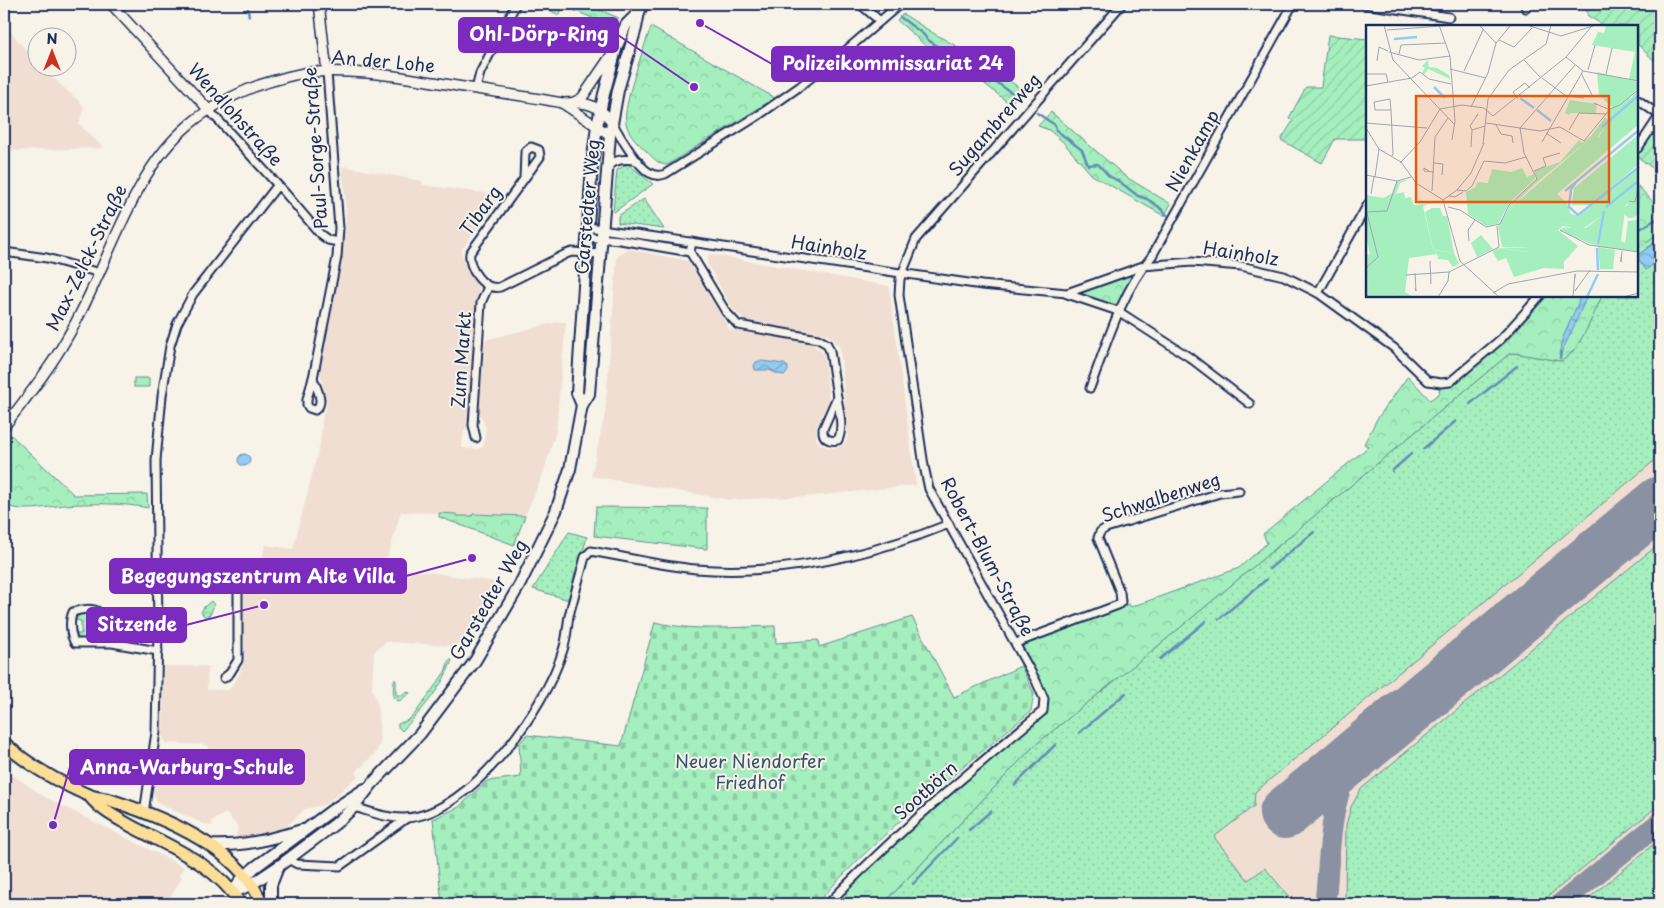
<svg xmlns="http://www.w3.org/2000/svg" width="1664" height="908" font-family="'Playpen Sans',sans-serif">
	<defs>
		<pattern id="grass-dots" width="8" height="8" patternUnits="userSpaceOnUse" patternTransform="scale(1.25)"><rect width="8" height="8" fill="#a5efbe"/><path d="M2 2h.1M6 6h.1" fill="none" stroke="#8dcda6" stroke-width="1.8" stroke-linecap="round"/></pattern>
		<pattern id="cemetery-stones" width="16" height="16" patternUnits="userSpaceOnUse" patternTransform="scale(1.25)"><rect width="16" height="16" fill="#a5efbe"/><path d="M2 7V4a2 2 0 0 1 4 0v3zM10 15v-3a2 2 0 0 1 4 0v3z" fill="#8dcda6"/></pattern>
		<pattern id="park-crowns" width="20" height="18" patternUnits="userSpaceOnUse" patternTransform="scale(1.25)"><rect width="20" height="18" fill="#a5efbe"/><path d="M2 6a3 3 0 1 1 6 0M12 15a3 3 0 1 1 6 0" fill="none" stroke="#8dcda6"/></pattern>
		<pattern id="garden-furrows" width="10" height="10" patternUnits="userSpaceOnUse" patternTransform="scale(1.25)"><rect width="10" height="10" fill="#a5efbe"/><path d="M-1 1l2-2M0 10L10 0M9 11l2-2" fill="none" stroke="#8dcda6"/></pattern>
		<pattern id="water-waves" width="16" height="10" patternUnits="userSpaceOnUse" patternTransform="scale(1.25)"><rect width="16" height="10" fill="#92ccf2"/><path d="M0 5q4-4 8 0t8 0" fill="none" stroke="#76a6c7"/></pattern>
	</defs>
	<rect width="100%" height="100%" fill="#f7f3e8"/>
	<filter id="ink" filterUnits="userSpaceOnUse"><feTurbulence type="fractalNoise" baseFrequency=".02" numOctaves="2"/><feDisplacementMap in="SourceGraphic" scale="10" xChannelSelector="R" yChannelSelector="G"/><feConvolveMatrix kernelMatrix="1 2 1 2 8 2 1 2 1" color-interpolation-filters="sRGB"/></filter>
	<g filter="url(#ink)">
		<!-- built -->
		<g fill="#f1ded2">
			<polygon points="4,24 37,63 38,68 42,68 84,106 79,124 104,148 4,151"/>
			<polygon points="342,166 422,181 422,185 500,195 461,251 467,268 479,289 468,425 463,434 462,448 477,449 481,448 484,444 486,428 479,412 485,340 557,322 566,322 556,431 543,474 525,516 473,514 473,516 456,516 456,514 401,512 385,566 496,582 460,646 386,642 374,652 372,689 378,704 380,743 375,754 355,773 358,776 326,804 305,809 284,829 251,837 236,837 238,827 226,813 212,821 212,825 209,826 157,803 153,792 159,756 162,754 207,757 208,745 166,743 162,736 164,666 208,666 207,690 229,690 239,675 244,660 244,563 260,566 265,545 293,549 320,444 323,413 325,411 327,403 319,369 341,264 339,262 345,234 346,210"/>
			<polygon points="1660,232 1660,904 883,904 1058,727 1065,722 1164,641 1453,400 1514,353 1546,359 1574,351 1602,296 1638,296 1638,248"/>
			<polygon points="628,249 688,261 730,330 809,342 824,353 829,401 816,428 816,439 820,444 829,448 839,447 845,443 848,436 840,348 829,336 821,333 747,323 731,307 707,263 709,254 889,286 916,485 815,496 730,500 591,476 605,414 617,257"/>
			<polygon points="4,766 8,772 45,797 184,867 179,875 182,877 167,904 4,904"/>
		</g>
		<!-- grass -->
		<g fill="url(#grass-dots)" stroke="#608f8e">
			<polygon points="628,164 653,184 614,212 613,212 617,170"/>
			<polygon points="644,199 664,229 618,223 618,216"/>
			<polygon points="1660,232 1660,239 1638,255 1638,248"/>
			<polygon points="618,234 683,244 686,247 617,237"/>
			<path d="M1638,258l8,11 14,-10v197l-405,336 -1,14 -40,31 34,43 17,-12 30,36h-412l151,-158 130,-105 345,-287 5,-1 46,8c17,-4 34,-49 42,-65h36z"/>
			<polygon points="569,532 587,537 569,600 533,589"/>
			<polygon points="1660,543 1660,804 1539,904 1345,904 1346,825 1351,807 1361,789"/>
			<path d="M80,614c6,0 15,-2 19,4l-6,3 6,12 6,-3 -1,5 -3,3 -21,2 -5,-6h6v-13l-6,-1z"/>
			<path d="M449,660h3c-9,27 -31,51 -50,71l-4,-4v-3l10,-4 6,-5 31,-43z"/>
			<polygon points="394,680 396,680 396,695 403,695 407,692 410,693 399,701 396,700 393,697"/>
			<polygon points="1660,839 1660,904 1582,904"/>
		</g>
		<!-- cemetery -->
		<path fill="url(#cemetery-stones)" stroke="#608f8e" d="M912,617l42,80 67,-31 13,28 -3,17c-74,62 -151,121 -215,193h-374l-9,-85 26,-12 28,-26 34,-4 -2,-33 8,-9 94,11 34,-124c39,10 80,5 120,4l1,17 42,-3 1,7z"/>
		<!-- park -->
		<g fill="url(#park-crowns)" stroke="#608f8e">
			<polygon points="537,4 585,4 619,18 611,26 564,6 559,15"/>
			<polygon points="903,14 933,33 988,64 1022,90 1010,104 976,77 938,57 897,20"/>
			<path d="M651,27l124,71 -108,67c-9,0 -15,-9 -21,-14 -8,-8 -18,-17 -20,-28 -4,-16 19,-79 25,-96z"/>
			<polygon points="1051,112 1126,177 1171,204 1164,216 1092,175 1062,141 1049,130 1038,126"/>
			<polygon points="1638,186 1657,206 1660,204 1660,232 1638,248"/>
			<polygon points="1129,276 1133,277 1119,305 1117,306 1084,297 1082,295 1083,292"/>
			<path d="M1544,296h58c-8,17 -25,61 -42,65l-46,-8 -5,1 -345,287 -130,105 -151,158h-49l59,-59 152,-132 3,-7 -2,-13 -25,-48 108,-41 2,3 108,-39 28,-25 -4,-9 105,-87 -4,-3 13,-25 31,-43 22,24 10,-7 -1,-3 1,-3c26,-4 88,-68 104,-91z"/>
			<rect x="134" y="378" width="15" height="9"/>
			<path d="M10,434l64,61 73,-1 1,14c-22,-5 -60,-5 -83,-3 -21,2 -41,8 -61,0v-64z"/>
			<polygon points="596,507 707,508 707,549 594,536"/>
			<polygon points="439,513 456,514 457,516 472,516 473,514 525,516 514,545 439,517"/>
			<polygon points="211,601 214,605 210,615 205,617 201,612 204,607"/>
		</g>
		<!-- garden -->
		<g fill="url(#garden-furrows)" stroke="#608f8e">
			<polygon points="1584,4 1660,4 1660,66 1638,45 1638,26 1605,26 1588,16"/>
			<polygon points="1328,35 1368,39 1368,139 1335,139 1322,163 1281,140 1293,121 1289,118 1306,87 1321,87"/>
			<polygon points="1660,120 1660,174 1638,157 1638,155"/>
		</g>
		<!-- water -->
		<g fill="url(#water-waves)" stroke="#628db7">
			<polygon points="1660,239 1660,259 1646,270 1638,258 1638,255"/>
			<path d="M1581,296h6c-5,11 -23,55 -28,59l3,-15z"/>
			<polygon points="762,361 784,364 788,367 788,371 785,375 778,374 769,370 755,370 754,366 756,362"/>
			<circle cx="244" cy="460" r="6"/>
		</g>
		<g fill="none" stroke-linecap="round" stroke-linejoin="round">
			<!-- stream -->
			<g stroke="#628db7" stroke-width="2.5">
				<polyline points="247,4 249,16"/>
				<polyline points="900,17 923,34 927,39 942,50 945,54 966,61 1019,98"/>
				<polyline points="1037,113 1055,125 1056,130 1082,150 1088,165 1098,164 1109,176 1120,182 1138,196 1147,199 1158,206 1167,215"/>
				<polyline points="1638,230 1660,217"/>
				<polyline points="1560,358 1561,352"/>
				<polyline points="1470,404 1517,366"/>
				<polyline points="1423,449 1456,421"/>
				<polyline points="1392,471 1412,453"/>
				<polyline points="1269,569 1314,532"/>
				<polyline points="1219,619 1267,579"/>
				<polyline points="1160,659 1206,621"/>
				<polyline points="1079,733 1126,693"/>
				<polyline points="1015,785 1056,744"/>
				<polyline points="969,830 991,811"/>
				<polyline points="913,884 957,838"/>
			</g>
			<!-- taxiway -->
			<g stroke="#8991a3" stroke-width="21">
				<path d="M1325,904c5,-45 3,-107 30,-145 9,-11 21,-20 31,-29"/>
				<polyline points="1560,904 1660,822"/>
			</g>
			<!-- runway -->
			<polyline stroke="#8991a3" stroke-width="52" points="1285,813 1660,502"/>
			<defs>
				<g id="minor">
					<polyline points="860,4 880,21"/>
					<polyline points="1364,4 1449,17"/>
					<polyline points="1524,4 1526,8"/>
					<polyline points="476,89 480,73 516,4"/>
					<polyline points="1638,100 1660,116"/>
					<polyline points="208,109 286,194 320,234 328,240 338,242"/>
					<path d="M612,122c7,13 26,45 38,51 5,3 10,3 15,1l94,-59 40,-28 44,-34 57,-49"/>
					<polyline points="1638,148 1660,115"/>
					<path d="M607,166c11,-7 18,-8 31,-5"/>
					<path d="M524,179l1,-27 6,-5 8,3 1,7 -70,96c-2,15 13,38 30,34l66,-33 6,-2 28,2"/>
					<polyline points="588,227 982,285 1067,293 1143,266 1192,262 1241,266 1284,276 1318,293 1394,348 1428,381 1441,383 1450,382 1501,339 1540,296"/>
					<polyline points="587,237 620,240 690,252"/>
					<polyline points="692,242 690,252 726,312 738,325 818,339 827,344 830,351 837,397"/>
					<polyline points="4,252 47,258 100,273"/>
					<polyline points="1318,293 1368,204"/>
					<polyline points="1067,294 1118,311 1189,357 1250,404"/>
					<polyline points="313,378 337,257 339,228 327,72"/>
					<path d="M313,378c3,10 13,25 2,32l-6,-2 -2,-3v-6z"/>
					<path d="M1090,388c17,-45 31,-95 62,-132l141,-252"/>
					<path d="M837,397c2,13 7,31 1,43 -9,2 -16,-2 -15,-11z"/>
					<polyline points="476,438 473,425 481,303 488,287"/>
					<path d="M157,573l58,-5c11,1 18,4 23,14v78l-8,13 -6,5"/>
					<path d="M112,643l-3,-10 -10,-21c-7,-4 -18,-3 -26,0 -4,8 -3,24 2,31h37l46,8"/>
					<polyline points="1016,643 1118,605 1121,602 1120,592 1098,538 1100,532 1106,528 1220,493 1239,491"/>
					<path d="M354,807c17,5 34,12 52,11 65,-4 140,-111 157,-168 4,-11 4,-23 6,-34 5,-20 11,-40 16,-59l6,-6c35,6 70,15 105,18 87,7 173,-13 253,-45"/>
					<polyline points="144,813 156,732 158,630 156,460 162,396 170,346 177,324 193,294 277,186"/>
					<polyline points="288,859 297,864 340,866 407,818"/>
					<path d="M828,904c67,-70 141,-132 215,-193l1,-12 -8,-18 -107,-192 -5,-23 -25,-171 1,-16 16,-40 206,-235"/>
				</g>
				<g id="tertiary">
					<polyline points="111,4 208,109"/>
					<polyline points="319,4 327,72"/>
					<polyline points="574,102 582,98 614,51"/>
					<polyline points="562,103 610,135"/>
					<path d="M4,427c22,-29 45,-57 63,-89 29,-49 46,-104 74,-153 28,-51 65,-80 118,-100 17,-5 34,-11 52,-13 49,-3 98,6 146,14 35,6 70,10 105,17 22,-1 36,0 50,19"/>
				</g>
				<g id="secondary">
					<polyline points="582,405 577,393 579,362 592,165 597,126 604,94 617,46 626,25 639,12"/>
					<path d="M209,845c33,2 62,-6 93,-15"/>
					<polyline points="233,893 252,884 279,866 335,824 354,807 372,784 420,734 475,661 519,586 556,511 570,469 582,405 589,394 610,135 618,90 636,28 639,12 643,4"/>
					<polyline points="233,893 239,882 254,868 331,811 365,789"/>
					<polyline points="271,904 271,885 278,867"/>
				</g>
				<g id="primary">
					<path d="M4,743c24,22 54,39 84,52 7,3 15,3 22,5 53,17 130,48 152,104"/>
					<path d="M89,795c11,15 28,23 44,32 41,22 81,36 108,77"/>
				</g>
			</defs>
			<!-- minor casing -->
			<use href="#minor" stroke="#1b2f5e" stroke-width="11"/>
			<!-- tertiary casing -->
			<use href="#tertiary" stroke="#1b2f5e" stroke-width="12"/>
			<!-- secondary casing -->
			<use href="#secondary" stroke="#1b2f5e" stroke-width="14"/>
			<!-- primary casing -->
			<use href="#primary" stroke="#1b2f5e" stroke-width="15"/>
			<!-- minor -->
			<use href="#minor" stroke="#f7f3e8" stroke-width="7"/>
			<!-- tertiary -->
			<use href="#tertiary" stroke="#f7f3e8" stroke-width="9"/>
			<!-- secondary -->
			<use href="#secondary" stroke="#f7f3e8" stroke-width="10"/>
			<!-- primary -->
			<use href="#primary" stroke="#fdde96" stroke-width="11"/>
		</g>
	</g>
	<g text-anchor="middle" stroke-width="4" stroke-linejoin="round" paint-order="stroke">
		<!-- street labels -->
		<g font-size="18" fill="#1b2f5e" stroke="#f7f3e8">
			<text transform="translate(383 62) rotate(5)" y="6">An der Lohe</text>
			<text transform="translate(235 115) rotate(48)" y="6">Wendlohstraße</text>
			<text transform="translate(995 125) rotate(-49)" y="6">Sugambrerweg</text>
			<text transform="translate(316 148) rotate(-94)" y="6">Paul-Sorge-Straße</text>
			<text transform="translate(1193 151) rotate(-61)" y="6">Nienkamp</text>
			<text transform="translate(588 207) rotate(-85)" y="6">Garstedter Weg</text>
			<text transform="translate(481 211) rotate(-54)" y="6">Tibarg</text>
			<text transform="translate(829 248) rotate(9)" y="6">Hainholz</text>
			<text transform="translate(1241 254) rotate(9)" y="6">Hainholz</text>
			<text transform="translate(87 258) rotate(-64)" y="6">Max-Zelck-Straße</text>
			<text transform="translate(462 360) rotate(-86)" y="6">Zum Markt</text>
			<text transform="translate(1161 498) rotate(-18)" y="6">Schwalbenweg</text>
			<text transform="translate(987 557) rotate(62)" y="6">Robert-Blum-Straße</text>
			<text transform="translate(489 600) rotate(-60)" y="6">Garstedter Weg</text>
			<text transform="translate(926 791) rotate(-42)" y="6">Sootbörn</text>
		</g>
		<!-- park labels -->
		<g font-size="18" fill="#375571" stroke="#f7f3e8">
			<text x="750" y="768">Neuer Niendorfer<tspan x="750" dy="21">Friedhof</tspan></text>
		</g>
	</g>
	<!-- overview -->
	<g transform="translate(1366 25)">
		<rect width="272" height="272" fill="#f7f3e8"/>
		<path d="M272,72v28l-81,69 10,9 4,11 8,2 59,-47 -1,15 -52,43h-13l-7,-4 -31,24h-32l-4,-20 10,-17 83,-72 8,-1 5,-10zM272,110v30l-48,40h-18l2,-17z" fill="#a5efbe"/>
		<path d="M44,154l-10,4 -4,11 8,-2 1,6 6,-1 3,8 17,-2 -8,3 10,44 21,3 5,11 -6,3 -5,-7 -10,-1 -1,-5 -28,4 -4,34 -13,4 -22,-10 -4,-11v-20l4,-1 -4,-18v-41l18,3 8,-5 4,-11z" fill="#a5efbe"/>
		<path d="M156,143l5,9 7,-3 1,5 -25,23 -12,22 -12,2 -18,-12 -2,-22 10,-5 1,-5 11,1 4,-14 19,3zM66,183h8l3,8h4l7,37 -21,-3 -8,-38z" fill="#a5efbe"/>
		<path d="M62,35l1,7 8,1 12,7 1,4 -22,-10 -4,6 -2,-2 3,-5 -3,-2zM272,64v8l-5,7 -28,22 -8,12h-6l-55,45 -28,27 -5,13 -5,4 12,-22 27,-26 -3,-8 26,-9 19,-22 3,3 9,-7 14,-19 3,3 13,-9zM53,184l5,5 7,34 -20,3 -3,-35zM239,184l-7,37h-2l6,-30 -21,14 -18,-4 -27,23 -8,3 -28,-4 33,-1 32,-24 7,4h13z" fill="#a5efbe"/>
		<path d="M251,0h21v56l-9,-2 6,-27 -43,-7 6,-13 6,1 2,-7zM231,47l41,10v6l-7,7 -2,9 -18,14 -5,-3 6,-8 -13,-12zM204,75l27,4 -1,9h-25l-2,2 -4,-2zM272,156v26l-12,-3 -5,37 4,2 3,-22 10,-1v32l-40,-6 7,-37zM236,191l-6,30 -29,-12 -6,-6h25zM192,205l20,16 -14,16v7l-20,-1 -30,9 -8,-19 -8,3 -6,-10 7,-3 29,4zM232,222l17,3 -2,19h-13zM0,250l4,11 14,-6 8,16 13,-4 8,5h-47z" fill="#a5efbe"/>
		<path d="M258 186a7 7 0 1 1 14 0a7 7 0 1 1-14 0ZM115,210l12,14 -16,8 -6,-14z" fill="#a5efbe"/>
		<path fill="none" stroke="#92ccf2" stroke-width="2.5" d="M28,14l23,-2M68,62l11,11M154,73l14,10M171,85l14,11M236,102l37,-32M211,156l-6,8 -2,18 9,8 61,-48M199,166l74,-61M240,182l31,-25M232,219l6,-33M231,223l1,22M221,272l11,-23"/>
		<path fill="none" stroke="#9fa5b1" stroke-width="1" d="M18,0l9,35 62,65M73,0l11,31 5,65 -3,19M113,0l17,18M161,0l34,11 35,-11M21,5l68,-5M133,15l15,7 18,-19M23,27l30,8 31,-4M33,29l2,-9 44,-2M200,32l17,14 56,10M158,35l17,18M11,36l2,-14 9,4M84,44l36,9M222,45l7,-25M98,46l19,-41M215,48l12,24M0,49h20l2,8M240,49l6,-26M176,53l24,18M0,61l46,-8 8,-6 9,7 22,5M201,71l17,2M152,74l-5,-7 12,-9 5,5M228,78l14,6M105,82l17,-34 8,-30 15,-18M25,85h-16l-1,-8 16,-3v1l1,10 2,44 -1,2M0,98l61,5M120,98l54,8 20,-4 24,14 26,-32 10,-4 19,-16M130,100l5,9 11,2 1,7M0,103l13,21 22,13 15,21 27,17 17,61 39,36M154,103l55,-63M106,105l-2,-4 8,-12 -2,3M203,105l10,-17 27,1M180,108l15,10M176,117l41,-71M117,119l5,-45 21,-29 37,-26 5,-19M105,122l1,-17 13,-4M38,134l-4,4 20,-21 20,-33 22,-4 22,3 9,8 73,-59 25,-30M68,138l9,1 -1,11M63,146l-5,-3v3l10,1M168,146l12,-5 -3,-8 17,-5M0,150l31,6M9,152l4,-28M91,165l9,1 6,-5 12,-25 21,2 21,-6M66,166l3,-54 13,-19M5,169l3,-18M83,171l6,1 8,-5M77,175l14,-10 14,-17 13,-30M263,176l6,1 4,-19M82,182l12,3 26,17 14,-3 9,-19 28,-26 -13,-26 -4,-25M0,187l21,-1 10,-30 14,-4M197,206l-3,-1 29,15 50,7M103,216l-1,-11 7,-10M255,232v5l1,-11M64,236l1,23M0,243l12,-11 -11,-44M49,248l1,18 -1,-3M40,250l43,-3 50,-25 -2,-21M211,263l-2,3 15,-21M127,268l15,-9 69,-13 62,1M72,272l10,-16 1,-9M207,272l2,-23v4M257,272l16,-4"/>
		<path fill="#e8590c" fill-opacity="0.15" stroke="#e8590c" stroke-width="2.5" d="M50,71h193v106h-193z"/>
		<rect width="272" height="272" fill="none" stroke="#1b2f5e" stroke-width="2.5"/>
	</g>
	<!-- callouts -->
	<path fill="none" stroke="#7b2cbf" stroke-width="2" d="M694 87L618 35M700 23L772 64M472 558L406 576M264 605L186 625M53 825L70 767"/>
	<g fill="#7b2cbf" stroke="#f7f3e8" stroke-width="2">
		<circle cx="694" cy="87" r="5"/>
		<circle cx="700" cy="23" r="5"/>
		<circle cx="472" cy="558" r="5"/>
		<circle cx="264" cy="605" r="5"/>
		<circle cx="53" cy="825" r="5"/>
	</g>
	<g fill="#7b2cbf" stroke="#7b2cbf" stroke-width="2">
		<rect x="459" y="18" width="159" height="34" rx="5"/>
		<rect x="772" y="47" width="242" height="34" rx="5"/>
		<rect x="110" y="559" width="296" height="34" rx="5"/>
		<rect x="87" y="608" width="99" height="34" rx="5"/>
		<rect x="70" y="750" width="234" height="34" rx="5"/>
	</g>
	<g font-size="19" text-anchor="middle" font-weight="bold" fill="#fff">
		<text x="539" y="41">Ohl-Dörp-Ring</text>
		<text x="893" y="70">Polizeikommissariat 24</text>
		<text x="258" y="583">Begegungszentrum Alte Villa</text>
		<text x="137" y="631">Sitzende</text>
		<text x="187" y="774">Anna-Warburg-Schule</text>
	</g>
	<!-- margin -->
	<rect width="1664" height="908" fill="none" stroke="#f7f3e8" stroke-width="20"/>
	<rect x="10" y="10" width="1644" height="888" fill="none" stroke="#1b2f5e" stroke-width="2" filter="url(#ink)"/>
	<!-- north arrow -->
	<g transform="translate(52 52)"><circle r="24" fill="#f7f3e8" stroke="#9fa5b1"/>
	<path d="M0-4L9 19L0 12L-9 19Z" fill="#c8321e"/>
	<text y="-8" font-size="14" font-weight="bold" text-anchor="middle" fill="#1b2f5e">N</text>
	</g>
</svg>
